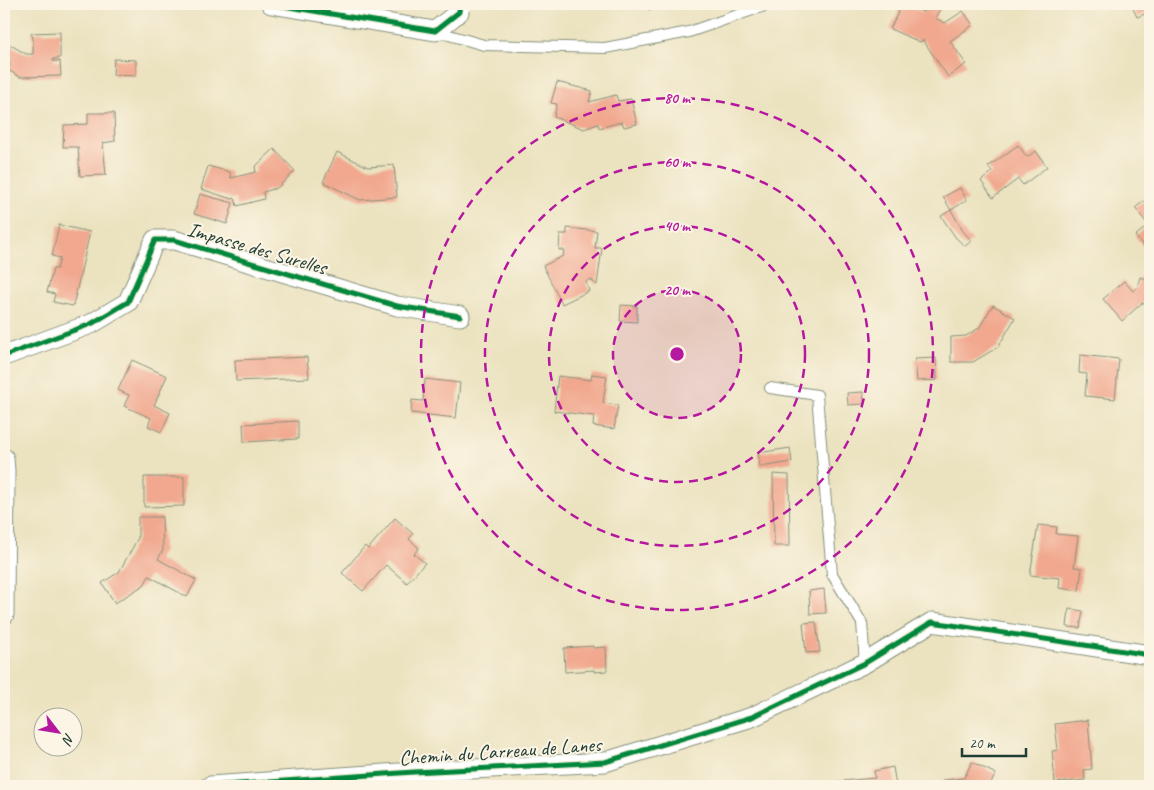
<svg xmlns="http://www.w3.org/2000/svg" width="1154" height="790" font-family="Caveat,sans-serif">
	<rect width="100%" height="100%" fill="#fcf5e5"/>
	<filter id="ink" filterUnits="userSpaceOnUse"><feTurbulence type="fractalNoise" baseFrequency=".02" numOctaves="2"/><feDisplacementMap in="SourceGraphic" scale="10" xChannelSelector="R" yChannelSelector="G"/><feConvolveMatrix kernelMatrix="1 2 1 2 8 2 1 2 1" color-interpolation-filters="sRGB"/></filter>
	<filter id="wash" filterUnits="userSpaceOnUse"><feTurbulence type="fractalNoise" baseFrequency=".0096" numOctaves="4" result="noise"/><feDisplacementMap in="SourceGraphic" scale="20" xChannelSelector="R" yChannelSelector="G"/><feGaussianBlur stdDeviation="1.12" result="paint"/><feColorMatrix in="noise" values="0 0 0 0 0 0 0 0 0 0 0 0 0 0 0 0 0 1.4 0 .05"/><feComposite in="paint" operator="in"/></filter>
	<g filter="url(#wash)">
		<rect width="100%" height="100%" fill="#ebe2bf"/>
		<g id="blocks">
			<!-- building -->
			<g fill="#f1a88f">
				<polygon points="645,4 660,4 649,10"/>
				<polygon points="902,4 923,12 927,4 940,9 935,18 945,23 963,11 973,25 950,41 966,64 948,77 923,40 920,42 890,29"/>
				<polygon points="1131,4 1150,4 1150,12 1137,17"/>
				<polygon points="60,32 60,58 53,59 53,61 60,61 61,76 20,77 8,70 10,64 4,61 4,41 26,54 33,54 33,38 31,33"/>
				<polygon points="114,59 136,60 136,76 113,75"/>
				<polygon points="557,82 592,91 589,102 616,95 618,101 631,99 637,124 624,127 622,122 599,128 598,124 584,129 554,117 557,104 551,103"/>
				<polygon points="88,113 114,113 115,141 103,143 106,175 80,176 78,147 63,147 64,125 88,124"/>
				<polygon points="1018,145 1027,157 1036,151 1047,167 1023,185 1018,179 993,198 981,181 992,172 988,167"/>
				<polygon points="274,149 295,171 277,188 263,192 264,199 237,206 235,198 232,199 201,189 208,166 230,172 231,178 256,172 255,167"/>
				<polygon points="337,152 368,167 394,165 397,197 360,200 323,182"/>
				<polygon points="960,188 967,200 951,210 963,231 972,241 965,246 956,238 941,216 951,210 943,197"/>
				<polygon points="200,194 233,203 227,224 194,214"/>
				<polygon points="1148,198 1150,200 1149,226 1135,208"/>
				<polygon points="59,225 90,232 73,306 53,302 55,294 47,292 53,269 57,269 60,258 52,256"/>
				<polygon points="567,228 597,231 595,248 602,248 597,285 590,279 586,282 589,291 562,304 543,266 563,256 564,250 559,250 560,234 567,234"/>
				<polygon points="1145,228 1150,235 1150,254 1135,236"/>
				<polygon points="1140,277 1147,279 1150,277 1150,306 1142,303 1122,321 1103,299 1124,281 1133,291 1137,288"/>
				<polygon points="621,305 637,306 637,322 620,321"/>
				<polygon points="993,305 1015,318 998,347 973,362 951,362 951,337 966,336 979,328"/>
				<polygon points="1080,355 1119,359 1115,399 1085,396 1087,374 1079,373"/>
				<polygon points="307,357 309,378 236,381 235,360"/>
				<polygon points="936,358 937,380 917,381 915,359"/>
				<polygon points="132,360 167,376 154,405 170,413 161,432 148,426 151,418 124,406 129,395 118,390"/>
				<polygon points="592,374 607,376 603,403 618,405 614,429 593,426 594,416 554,411 558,376 591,380"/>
				<polygon points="425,379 460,383 456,418 411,413 412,400 423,401"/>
				<polygon points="863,392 864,404 848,405 847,393"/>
				<polygon points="298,421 298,439 244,442 243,424"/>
				<polygon points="790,448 792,462 760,467 758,453"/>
				<polygon points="773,474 789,475 790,546 774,546"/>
				<polygon points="144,477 184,477 184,506 144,507"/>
				<polygon points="138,517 162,517 163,550 158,559 196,580 187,597 149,576 144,585 115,603 102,583 119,572 138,538"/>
				<polygon points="395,518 413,534 409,539 419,548 414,554 425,563 407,583 386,565 363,591 342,573 365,546 368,549"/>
				<polygon points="1038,525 1057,527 1056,534 1078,536 1074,567 1082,568 1079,591 1059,588 1060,578 1030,575"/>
				<polygon points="824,589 826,613 810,614 809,591"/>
				<polygon points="1069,609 1083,611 1080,628 1067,627"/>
				<polygon points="816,622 820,652 806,653 803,623"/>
				<polygon points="593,646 593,648 606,647 607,671 594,672 594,670 565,672 564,648"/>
				<polygon points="1088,720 1092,769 1084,770 1085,780 1055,783 1052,751 1058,750 1055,724"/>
				<polygon points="972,762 996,774 989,786 944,786 943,780 964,778"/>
				<polygon points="893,767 896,786 819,786 819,783 875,778 874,771"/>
			</g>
		</g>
	</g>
	<g filter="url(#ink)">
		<use href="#blocks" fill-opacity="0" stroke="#85907a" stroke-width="1"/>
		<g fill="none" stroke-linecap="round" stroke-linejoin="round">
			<defs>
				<g id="lane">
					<polyline points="435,31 484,45 605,48 689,32 770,4"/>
					<polyline points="770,388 817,395 832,574 862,623 865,663"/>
				</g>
				<g id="street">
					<polyline points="271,4 435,31 459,12 460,4"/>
					<polyline points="4,356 91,324 128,302 155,240 174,240 397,306 460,316"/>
					<polyline points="4,458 5,471 4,615"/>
					<polyline points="210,786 414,772 605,762 752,717 865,663 932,622 1150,655"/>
				</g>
			</defs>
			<!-- lane casing -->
			<use href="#lane" stroke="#85907a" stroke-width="12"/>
			<!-- street casing -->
			<use href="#street" stroke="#85907a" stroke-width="21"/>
			<!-- lane -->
			<use href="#lane" stroke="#fff" stroke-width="10"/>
			<!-- street -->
			<use href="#street" stroke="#fff" stroke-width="19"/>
			<defs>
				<g id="cycleway">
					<polyline points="271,4 435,31 459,12 460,4"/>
					<polyline points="4,356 91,324 128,302 155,240 174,240 397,306 460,316"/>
					<polyline points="210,786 414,772 605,762 752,717 865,663 932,622 1150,655"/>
				</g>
			</defs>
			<!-- cycleway casing -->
			<use href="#cycleway" stroke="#fcf5e5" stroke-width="8"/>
			<!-- cycleway -->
			<use href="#cycleway" stroke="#00873e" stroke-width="5"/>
		</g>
	</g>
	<!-- distance rings -->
	<circle cx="677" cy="354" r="64" fill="#b5179e" fill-opacity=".12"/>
	<g fill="none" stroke="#b5179e" stroke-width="2.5" stroke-dasharray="9 6">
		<circle cx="677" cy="354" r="64"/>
		<circle cx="677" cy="354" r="128"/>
		<circle cx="677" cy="354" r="192"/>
		<circle cx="677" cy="354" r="256"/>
	</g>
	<g text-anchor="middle" stroke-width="4" stroke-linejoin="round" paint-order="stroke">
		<!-- street labels -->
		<g font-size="21" fill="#1f3d34" stroke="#fcf5e5">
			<text transform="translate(257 248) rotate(16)" y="7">Impasse des Surelles</text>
			<text transform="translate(500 751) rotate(-4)" y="7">Chemin du Carreau de Lanes</text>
		</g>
	</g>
	<circle cx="677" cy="354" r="8" fill="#b5179e" stroke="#fcf5e5" stroke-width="2.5"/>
	<g font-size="15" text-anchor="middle" font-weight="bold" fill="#b5179e" stroke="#fcf5e5" stroke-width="4" stroke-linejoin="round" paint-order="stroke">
		<text x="677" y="103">80 m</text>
		<text x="677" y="167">60 m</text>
		<text x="677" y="231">40 m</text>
		<text x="677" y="295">20 m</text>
	</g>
	<!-- margin -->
	<rect width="1154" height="790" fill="none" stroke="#fcf5e5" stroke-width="20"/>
	<!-- north arrow -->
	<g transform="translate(58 732) rotate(121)"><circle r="24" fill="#fcf5e5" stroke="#a4ab9e"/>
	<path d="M0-4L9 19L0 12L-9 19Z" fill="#b5179e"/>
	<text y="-8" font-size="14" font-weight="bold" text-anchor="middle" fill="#1f3d34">N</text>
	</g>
	<!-- scale -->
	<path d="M962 748v8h64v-8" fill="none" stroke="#1f3d34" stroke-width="2.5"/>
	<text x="969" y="748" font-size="15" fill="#1f3d34" stroke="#fcf5e5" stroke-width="4" paint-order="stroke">20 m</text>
</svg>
